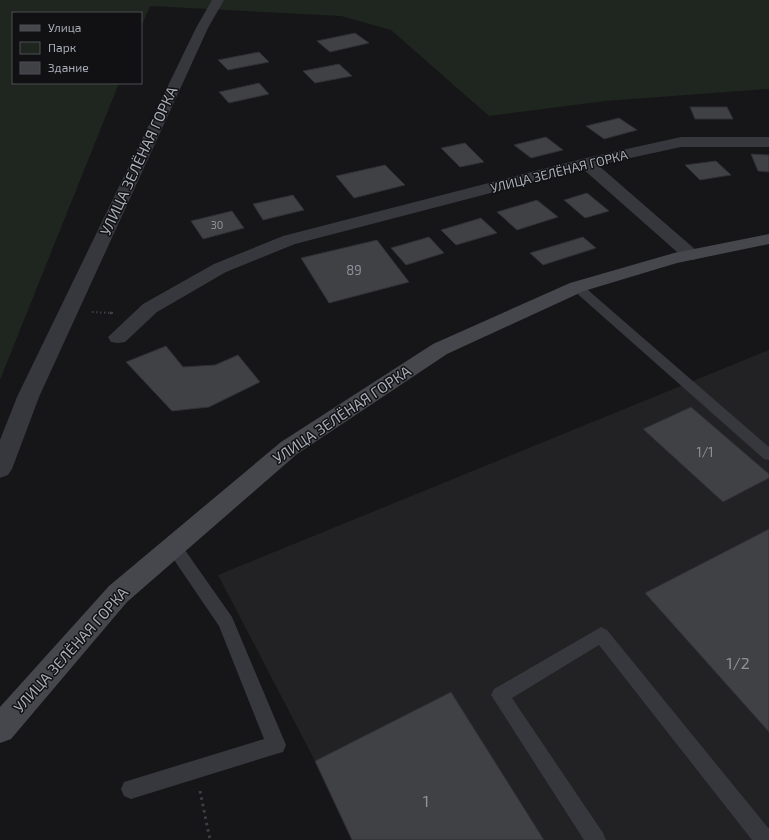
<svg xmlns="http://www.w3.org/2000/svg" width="769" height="840" font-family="'Exo 2',sans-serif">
	<rect width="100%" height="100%" fill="#161618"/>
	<!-- built -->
	<polygon fill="#222225" points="769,350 769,840 352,840 315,761 218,575"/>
	<!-- green -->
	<polygon fill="#1e261f" points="0,0 769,0 769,89 605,101 489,116 391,30 341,16 150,6 141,27 141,13 13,13 13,83 119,83 0,380"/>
	<!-- building -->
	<g fill="#404145" stroke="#303034">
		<polygon points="355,33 369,43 330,52 317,41"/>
		<polygon points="259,52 269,62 228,70 218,60"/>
		<polygon points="339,64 352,76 315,83 303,71"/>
		<polygon points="259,83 269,94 229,103 219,92"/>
		<polygon points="690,107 727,107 733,119 695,119"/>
		<polygon points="619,118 637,130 604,139 586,126"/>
		<polygon points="546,137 563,150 531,158 514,145"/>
		<polygon points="465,143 484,162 460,167 441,148"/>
		<polygon points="751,154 769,155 769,172 758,171"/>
		<polygon points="716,161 731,175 700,180 685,165"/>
		<polygon points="385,165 405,185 354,198 336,176"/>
		<polygon points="587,193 609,211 585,218 564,200"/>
		<polygon points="293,195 304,210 263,220 253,204"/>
		<polygon points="537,200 558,217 517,230 497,212"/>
		<polygon points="232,211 244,228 203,239 191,221"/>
		<polygon points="481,218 497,233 456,245 441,230"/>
		<polygon points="429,237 444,253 406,265 391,248"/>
		<polygon points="583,237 596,248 543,265 530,253"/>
		<polygon points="377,240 409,282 329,303 301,258"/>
		<polygon points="166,346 183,367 215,365 238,355 260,382 209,407 172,411 126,362"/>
		<polygon points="691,407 769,474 769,478 723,502 643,429"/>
		<polygon points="769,529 769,732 645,593"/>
		<polygon points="451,692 544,840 352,840 315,761"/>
	</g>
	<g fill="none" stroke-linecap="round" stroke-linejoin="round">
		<!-- path-far2 -->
		<polyline stroke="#3d3f44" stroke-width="2" stroke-dasharray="1.5 2.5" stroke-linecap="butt" points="92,312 113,313"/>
		<!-- path-far1 -->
		<polyline stroke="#3d3f44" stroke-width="2.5" stroke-dasharray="2 3" stroke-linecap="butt" points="110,313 113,313"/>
		<!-- path -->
		<polyline stroke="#3d3f44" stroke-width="3" stroke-dasharray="2.5 4" stroke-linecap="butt" points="200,791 210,840"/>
		<!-- lane -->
		<g fill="#37383d" fill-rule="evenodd">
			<polygon points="577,283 581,284 769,447 769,460 764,459 573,290 571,287"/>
			<polygon points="174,542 180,543 232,617 286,745 283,752 276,754 131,799 124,796 121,789 124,782 264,739 219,626 166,548 168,543"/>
			<polygon points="601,627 607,630 769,829 769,840 752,840 599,645 512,698 603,833 606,840 584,840 491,695 494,689"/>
		</g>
		<!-- street -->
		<g fill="#37383d" fill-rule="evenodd">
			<polygon points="212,0 224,0 208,28 39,397 12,469 8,475 0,478 0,440 17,397 196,28"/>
			<polygon points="681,137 769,137 769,147 681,147 598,165 697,251 700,255 697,259 691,260 685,259 583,169 295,244 226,272 157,312 125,342 118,343 111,342 108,337 143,304 214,264 283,236 586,158"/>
		</g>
		<!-- secondary -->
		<polygon fill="#45474d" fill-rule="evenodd" points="769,234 769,244 677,263 584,291 447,354 297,454 127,602 11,739 0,743 0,707 109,586 281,442 433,344 570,283 674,253"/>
	</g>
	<g text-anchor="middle" stroke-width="3" stroke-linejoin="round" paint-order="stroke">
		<!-- far-number labels -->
		<g font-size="11" fill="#8e929b">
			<text x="217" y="229">30</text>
		</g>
		<!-- far-street labels -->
		<g font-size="13" fill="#a8adb8" stroke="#111113">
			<text transform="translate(559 171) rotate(-14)" y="5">УЛИЦА ЗЕЛЁНАЯ ГОРКА</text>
		</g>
		<!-- number labels -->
		<g font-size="13" fill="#8e929b">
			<text x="354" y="275">89</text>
			<text x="705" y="457">1/1</text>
		</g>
		<!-- street labels -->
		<g font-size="15" fill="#a8adb8" stroke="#111113">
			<text transform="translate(139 161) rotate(-65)" y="5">УЛИЦА ЗЕЛЁНАЯ ГОРКА</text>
			<text transform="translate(342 415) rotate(-34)" y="5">УЛИЦА ЗЕЛЁНАЯ ГОРКА</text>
			<text transform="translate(71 650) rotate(-48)" y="5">УЛИЦА ЗЕЛЁНАЯ ГОРКА</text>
		</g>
		<!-- near-number labels -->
		<g font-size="16" fill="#8e929b">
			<text x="738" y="669">1/2</text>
			<text x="426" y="807">1</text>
		</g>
	</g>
	<!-- legend -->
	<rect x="12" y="12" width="130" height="72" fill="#111113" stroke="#4d4f55"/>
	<rect x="20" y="25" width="20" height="6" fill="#45474d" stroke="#4d4f55"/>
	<text x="48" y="32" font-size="12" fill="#a8adb8">Улица</text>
	<rect x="20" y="42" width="20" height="12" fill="#1e261f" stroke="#4d4f55"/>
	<text x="48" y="52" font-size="12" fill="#a8adb8">Парк</text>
	<rect x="20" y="62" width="20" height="12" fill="#404145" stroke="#4d4f55"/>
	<text x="48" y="72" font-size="12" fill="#a8adb8">Здание</text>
</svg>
